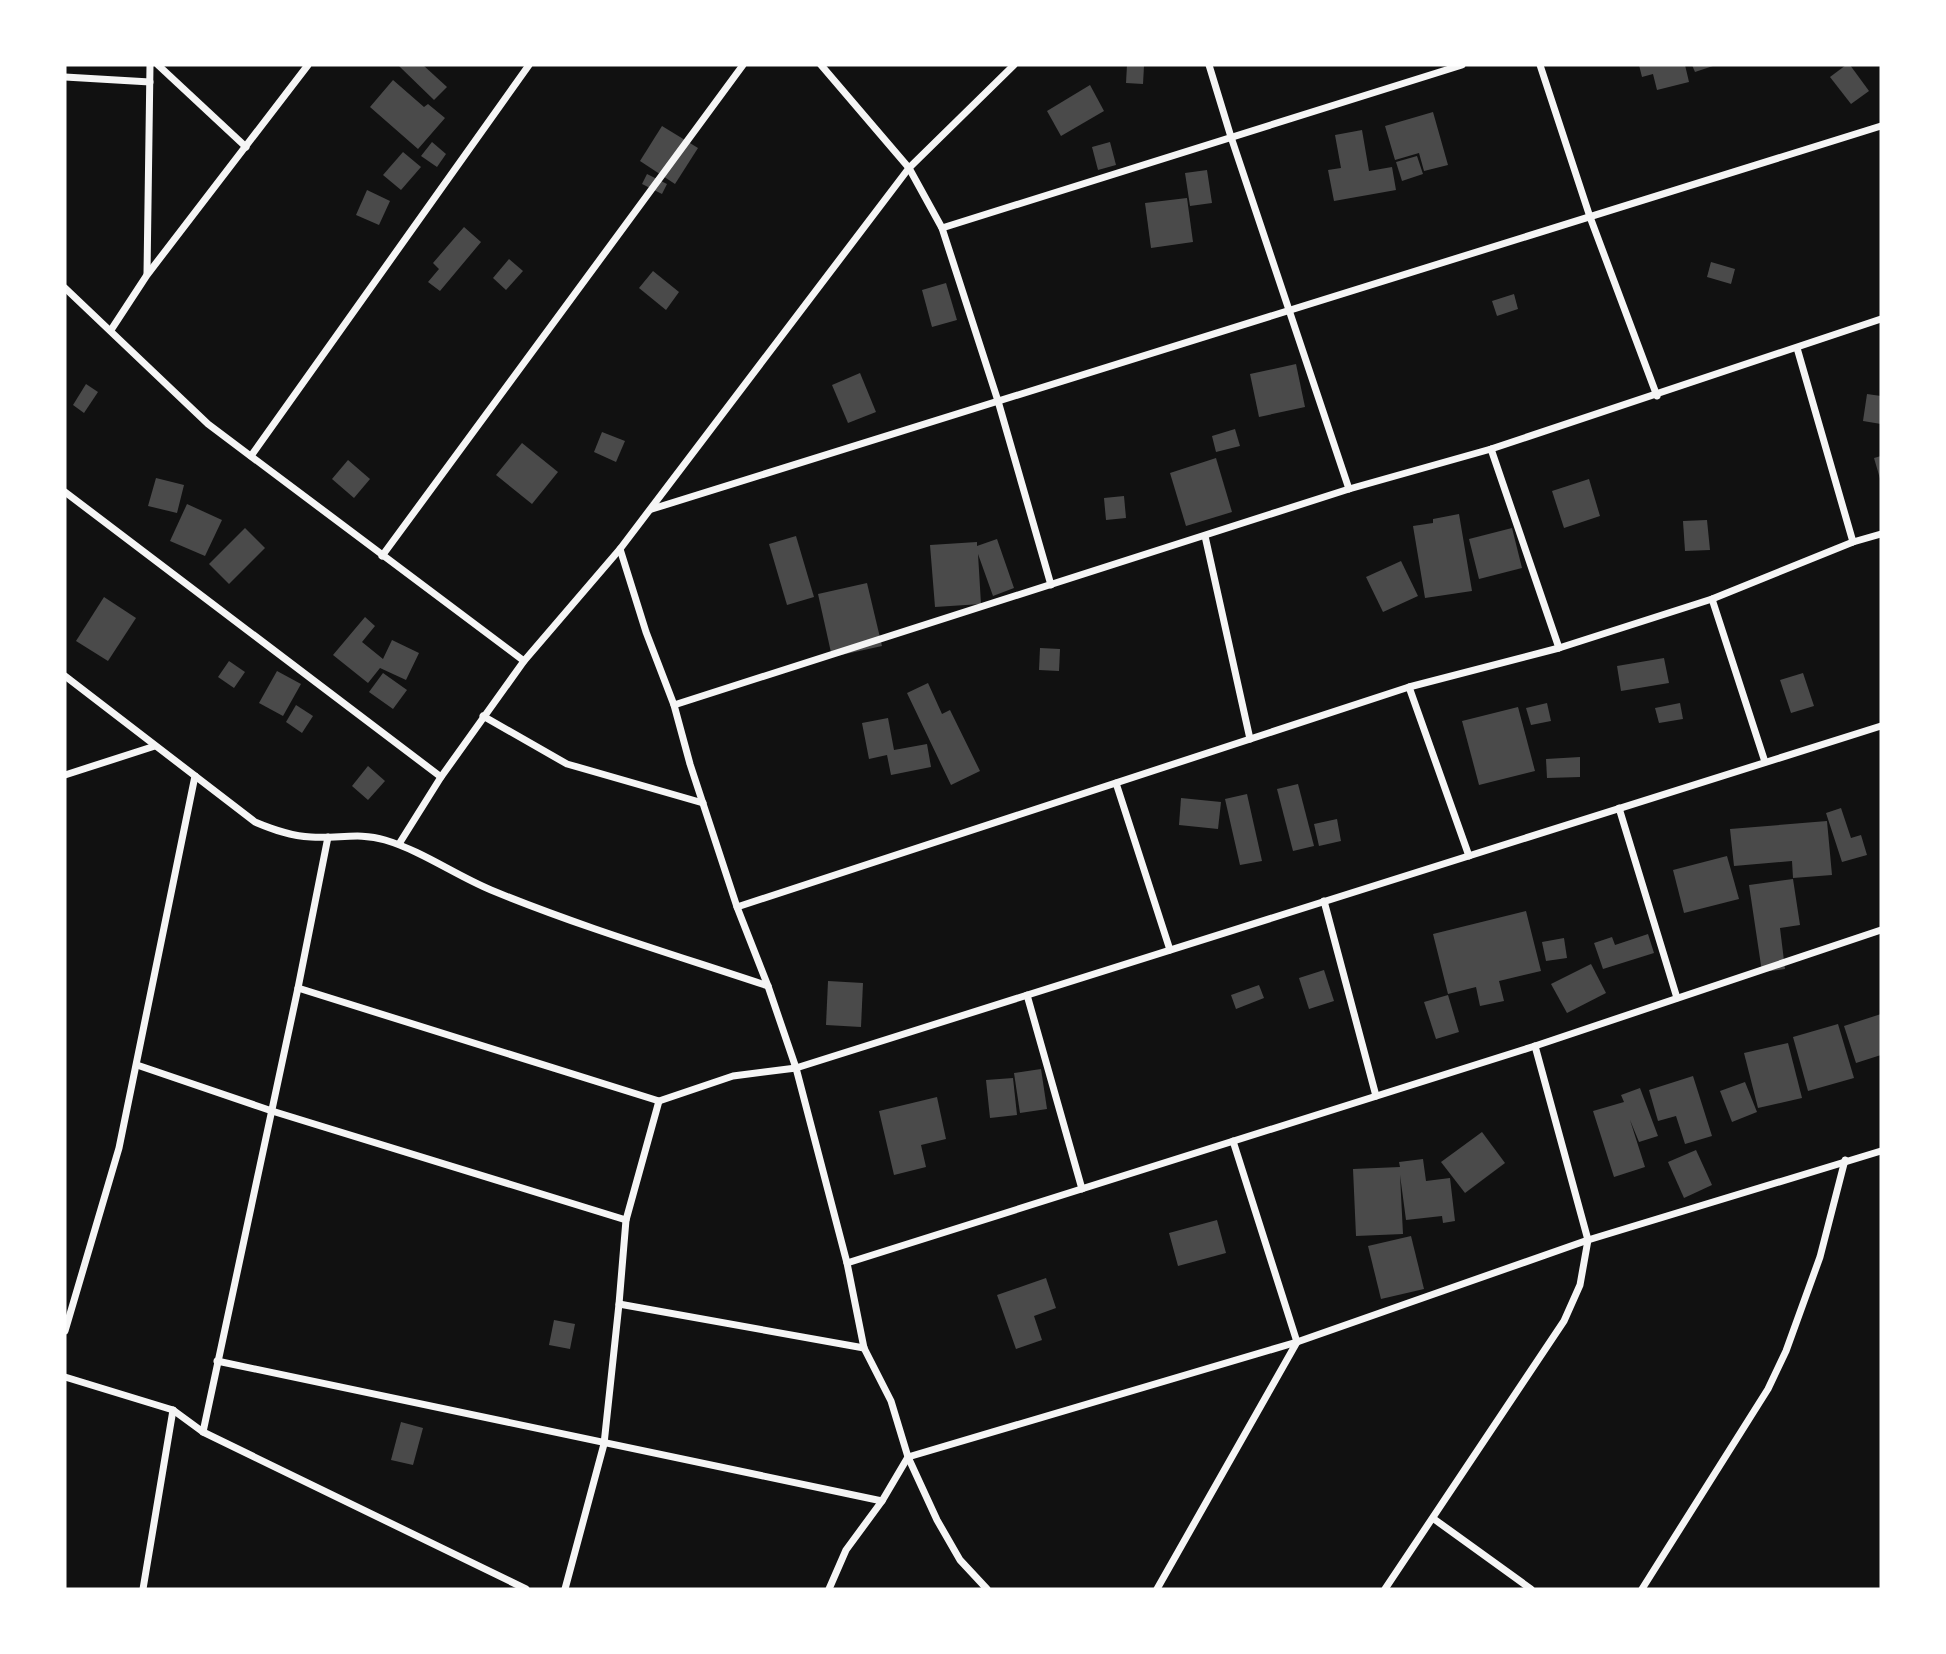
<svg xmlns="http://www.w3.org/2000/svg" width="1946" height="1654" font-family="'Public Sans',sans-serif">
	<rect width="100%" height="100%" fill="#111"/>
	<!-- building -->
	<g fill="#4a4a4a">
		<polygon points="400,65 423,65 447,87 434,100 399,66"/>
		<polygon points="1127,65 1144,66 1143,84 1126,83"/>
		<polygon points="1639,65 1685,65 1689,82 1657,90 1653,74 1642,77"/>
		<polygon points="1692,65 1716,65 1695,72"/>
		<polygon points="1846,65 1850,65 1869,91 1851,104 1830,77"/>
		<polygon points="393,80 424,107 428,104 445,118 418,149 370,107"/>
		<polygon points="1090,85 1104,111 1061,136 1047,111"/>
		<polygon points="1433,112 1448,165 1424,171 1419,153 1395,160 1385,126"/>
		<polygon points="662,126 698,148 675,184 640,161"/>
		<polygon points="1362,130 1369,171 1392,167 1396,190 1334,201 1328,170 1341,168 1335,135"/>
		<polygon points="432,142 446,154 437,167 421,156"/>
		<polygon points="1110,142 1116,165 1098,170 1092,147"/>
		<polygon points="403,152 421,167 401,190 383,175"/>
		<polygon points="1417,156 1423,174 1402,181 1396,162"/>
		<polygon points="1207,170 1212,203 1190,206 1185,173"/>
		<polygon points="647,174 667,184 662,194 642,184"/>
		<polygon points="367,190 390,201 379,225 356,215"/>
		<polygon points="1187,198 1193,242 1151,248 1145,203"/>
		<polygon points="464,227 481,242 440,291 428,282 439,269 433,263"/>
		<polygon points="509,259 523,271 506,290 493,278"/>
		<polygon points="1711,262 1735,269 1731,284 1707,277"/>
		<polygon points="653,271 679,292 666,310 639,288"/>
		<polygon points="946,283 957,320 932,327 922,290"/>
		<polygon points="1514,294 1518,309 1497,316 1492,301"/>
		<polygon points="1296,364 1305,407 1259,417 1250,374"/>
		<polygon points="860,373 876,412 848,423 832,385"/>
		<polygon points="86,384 98,392 84,413 73,405"/>
		<polygon points="1867,394 1881,396 1881,424 1863,421"/>
		<polygon points="1235,429 1240,446 1216,452 1212,436"/>
		<polygon points="602,432 625,441 616,462 594,452"/>
		<polygon points="522,443 558,472 532,504 496,475"/>
		<polygon points="1881,456 1881,482 1874,458"/>
		<polygon points="1216,458 1232,512 1186,526 1170,473"/>
		<polygon points="348,460 370,479 354,498 332,479"/>
		<polygon points="156,478 184,485 177,513 148,506"/>
		<polygon points="1589,479 1600,516 1564,528 1552,491"/>
		<polygon points="1124,496 1126,518 1106,520 1104,498"/>
		<polygon points="187,504 222,520 205,556 170,541"/>
		<polygon points="1459,514 1472,591 1425,598 1413,526 1433,523 1433,519"/>
		<polygon points="1707,520 1710,550 1685,551 1683,521"/>
		<polygon points="245,528 265,548 229,584 209,564"/>
		<polygon points="1512,528 1522,568 1479,579 1469,539"/>
		<polygon points="796,536 814,597 787,605 769,544"/>
		<polygon points="997,539 1014,588 993,596 978,554 981,604 935,607 930,545 977,542 977,546"/>
		<polygon points="1401,561 1418,596 1383,612 1366,577"/>
		<polygon points="867,583 882,646 832,657 818,594"/>
		<polygon points="104,597 136,618 108,661 76,641"/>
		<polygon points="365,617 375,626 362,642 383,659 392,640 419,653 406,680 380,668 368,683 333,655"/>
		<polygon points="1040,648 1060,649 1059,671 1039,670"/>
		<polygon points="1664,658 1669,683 1621,691 1617,666"/>
		<polygon points="229,661 245,672 234,688 218,677"/>
		<polygon points="277,671 301,684 283,716 259,703"/>
		<polygon points="383,673 407,690 393,709 369,692"/>
		<polygon points="1803,673 1814,706 1791,713 1780,680"/>
		<polygon points="928,683 942,714 950,710 980,771 951,785 907,693"/>
		<polygon points="1547,703 1551,721 1531,725 1526,708"/>
		<polygon points="1680,703 1683,719 1659,723 1655,708"/>
		<polygon points="296,705 313,716 302,733 286,722"/>
		<polygon points="1518,707 1535,771 1479,785 1462,721"/>
		<polygon points="888,718 894,750 927,744 931,767 891,775 887,755 869,759 862,723"/>
		<polygon points="1580,757 1580,777 1547,778 1546,759"/>
		<polygon points="368,766 385,781 368,800 352,786"/>
		<polygon points="1298,784 1314,846 1293,851 1277,789"/>
		<polygon points="1247,794 1262,861 1240,865 1225,799"/>
		<polygon points="1181,798 1221,802 1218,829 1179,825"/>
		<polygon points="1841,808 1851,838 1861,835 1867,855 1842,862 1826,813"/>
		<polygon points="1337,819 1341,841 1319,846 1314,824"/>
		<polygon points="1827,821 1832,875 1793,878 1792,861 1734,866 1730,829"/>
		<polygon points="1727,856 1739,899 1684,913 1673,870"/>
		<polygon points="1793,879 1800,925 1780,928 1785,969 1762,972 1749,885"/>
		<polygon points="1526,911 1541,971 1499,981 1504,1001 1480,1006 1476,987 1448,994 1433,934"/>
		<polygon points="1648,934 1654,953 1603,969 1594,943 1612,937 1615,945"/>
		<polygon points="1564,938 1567,958 1546,961 1542,942"/>
		<polygon points="1591,964 1606,993 1567,1013 1551,984"/>
		<polygon points="1324,970 1334,1001 1309,1009 1299,978"/>
		<polygon points="828,981 863,983 861,1027 826,1025"/>
		<polygon points="1259,985 1264,998 1236,1009 1231,995"/>
		<polygon points="1448,995 1459,1032 1436,1039 1424,1002"/>
		<polygon points="1881,1014 1881,1055 1856,1063 1844,1026"/>
		<polygon points="1838,1024 1854,1078 1808,1091 1793,1037"/>
		<polygon points="1788,1043 1802,1098 1758,1108 1744,1053"/>
		<polygon points="1041,1069 1047,1109 1020,1113 1014,1073"/>
		<polygon points="1693,1076 1712,1136 1685,1144 1676,1116 1658,1121 1649,1090"/>
		<polygon points="1013,1078 1017,1115 990,1118 986,1080"/>
		<polygon points="1745,1082 1757,1112 1732,1122 1720,1091"/>
		<polygon points="1640,1088 1658,1136 1639,1142 1630,1120 1645,1167 1614,1177 1593,1111 1624,1102 1621,1095"/>
		<polygon points="937,1097 946,1139 921,1145 926,1167 894,1175 879,1111"/>
		<polygon points="1482,1132 1505,1163 1465,1193 1441,1162"/>
		<polygon points="1696,1150 1712,1185 1684,1198 1668,1162"/>
		<polygon points="1423,1159 1426,1181 1450,1178 1455,1221 1443,1223 1442,1216 1406,1220 1400,1175 1403,1234 1356,1236 1353,1169 1400,1167 1399,1162"/>
		<polygon points="1217,1220 1226,1253 1178,1266 1169,1233"/>
		<polygon points="1411,1236 1424,1289 1381,1299 1368,1246"/>
		<polygon points="1046,1278 1056,1308 1034,1316 1042,1340 1016,1349 997,1295"/>
		<polygon points="554,1320 575,1324 570,1349 549,1345"/>
		<polygon points="401,1422 423,1428 413,1465 391,1460"/>
	</g>
	<g fill="none" stroke-linecap="round" stroke-linejoin="round">
		<!-- minor -->
		<g stroke="#f5f5f5" stroke-width="7">
			<polyline points="158,65 246,147"/>
			<polyline points="821,65 909,168 942,228 998,401 1051,585"/>
			<polyline points="1209,65 1231,137 1349,489"/>
			<polyline points="1540,65 1590,217 1657,396"/>
			<polyline points="65,77 150,82"/>
			<polyline points="942,228 1462,65"/>
			<polyline points="147,274 150,65"/>
			<polyline points="65,288 208,424 524,661"/>
			<polyline points="111,330 147,275 308,65"/>
			<polyline points="1797,348 1853,542"/>
			<polyline points="1491,449 1559,648"/>
			<polyline points="251,456 529,65"/>
			<polyline points="65,492 441,777"/>
			<polyline points="652,509 1881,126"/>
			<polyline points="1205,536 1250,739"/>
			<polyline points="382,556 743,65"/>
			<polyline points="1712,599 1765,762"/>
			<path d="M65,676l190,146c19,8 36,14 56,15 26,2 49,-5 74,3 37,11 70,35 106,50 90,37 184,65 277,96"/>
			<polyline points="1409,687 1469,856"/>
			<polyline points="674,705 1349,489 1491,449 1881,319"/>
			<polyline points="483,716 567,764 703,803"/>
			<polyline points="65,775 155,746"/>
			<polyline points="1116,783 1170,950"/>
			<polyline points="1619,808 1677,998"/>
			<polyline points="399,844 441,777 524,661 620,549"/>
			<polyline points="1324,901 1376,1096"/>
			<polyline points="737,907 1409,687 1559,648 1712,599 1853,542 1881,534"/>
			<polyline points="298,988 659,1101 733,1076 796,1068 1881,726"/>
			<polyline points="1027,995 1082,1189"/>
			<polyline points="137,1065 272,1111 626,1220"/>
			<polyline points="847,1263 1535,1046 1881,930"/>
			<polyline points="619,1304 864,1348"/>
			<polyline points="65,1331 119,1148 195,776"/>
			<polyline points="217,1361 882,1501 908,1457 1297,1342 1588,1240 1881,1151"/>
			<polyline points="65,1377 173,1410 203,1432 526,1589"/>
			<polyline points="203,1432 298,988 328,837"/>
			<polyline points="1434,1519 1531,1589"/>
			<polyline points="143,1589 173,1410"/>
			<polyline points="565,1589 604,1444 619,1304 626,1220 659,1101"/>
			<polyline points="829,1589 846,1550 882,1501"/>
			<polyline points="987,1589 960,1560 937,1520 908,1457 891,1401 864,1348 847,1263 796,1068 768,986 737,907 690,764 674,705 646,632 620,549 909,168 1014,65"/>
			<polyline points="1157,1589 1297,1342 1233,1141"/>
			<polyline points="1385,1589 1564,1321 1580,1285 1588,1240 1535,1046"/>
			<polyline points="1642,1589 1768,1389 1786,1351 1820,1257 1845,1160"/>
		</g>
	</g>
	<!-- border -->
	<rect width="1946" height="1654" fill="none" stroke="#ffffff" stroke-width="133"/>
</svg>
